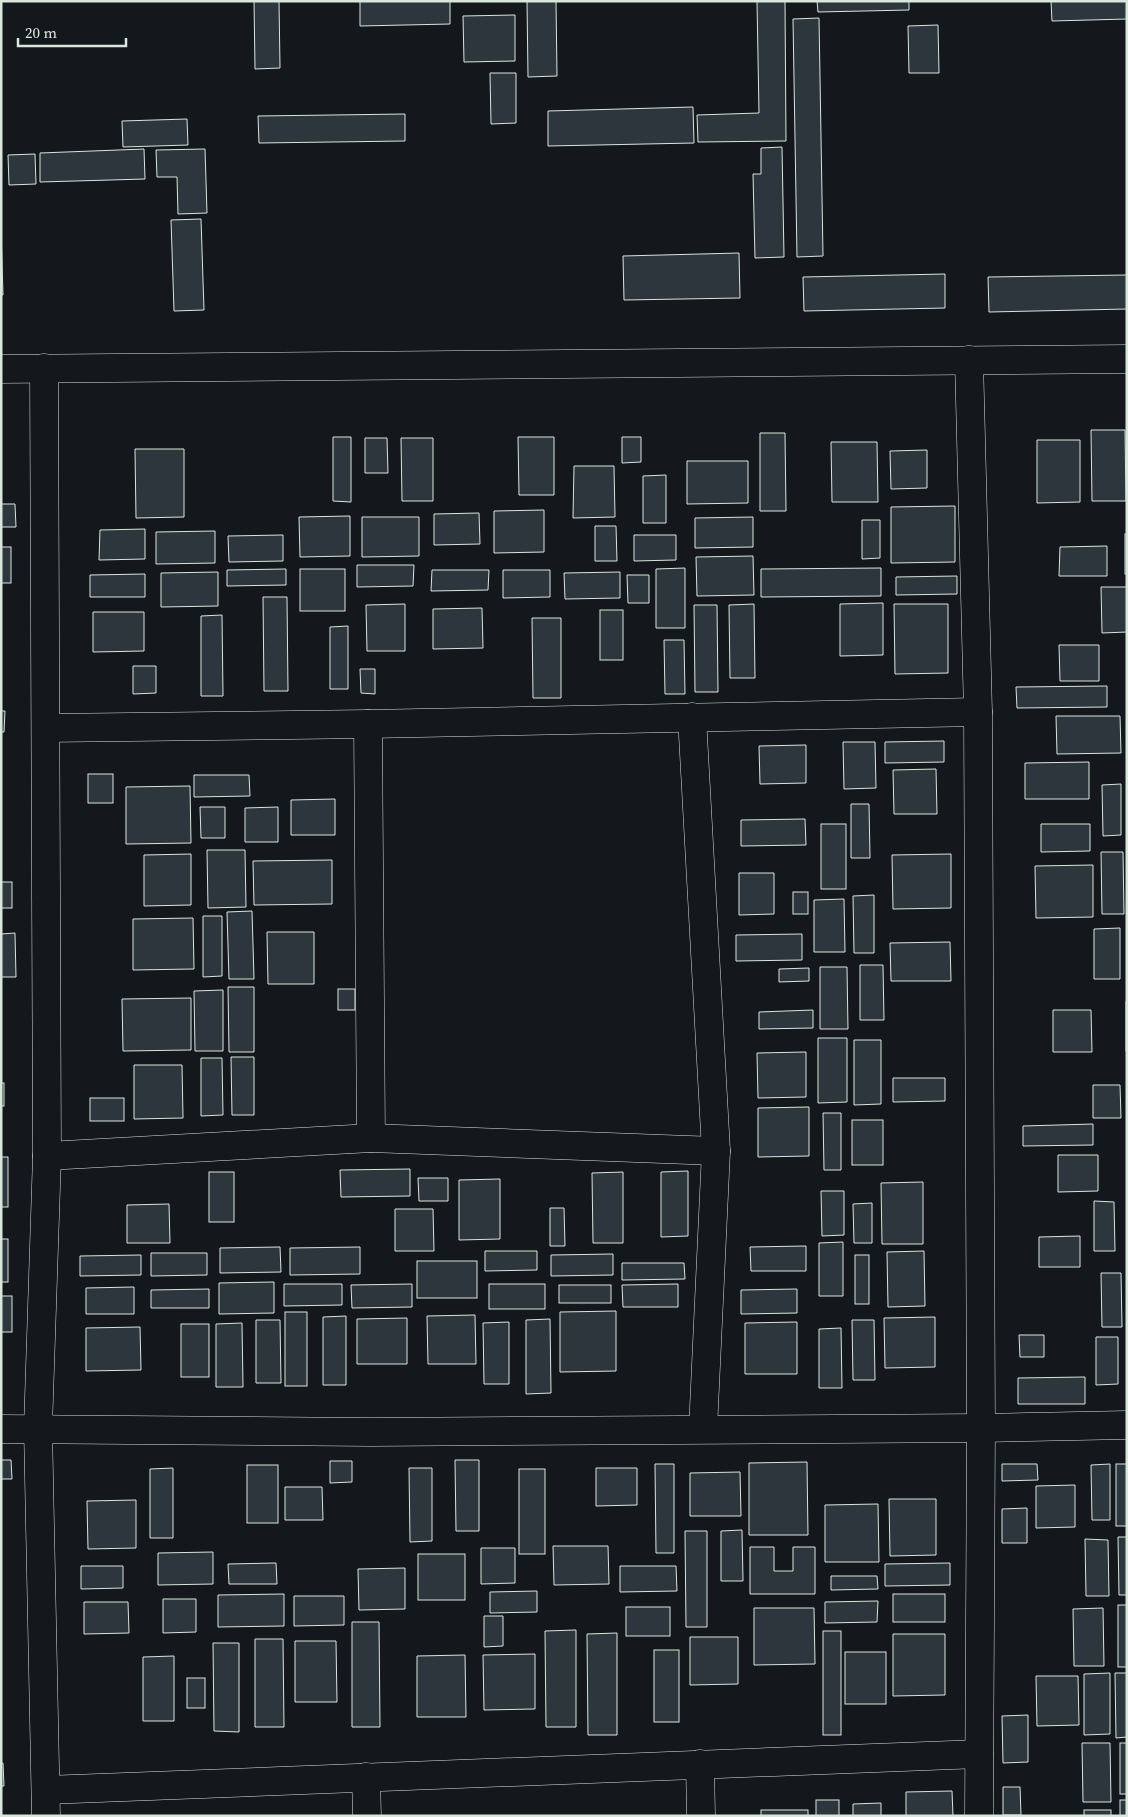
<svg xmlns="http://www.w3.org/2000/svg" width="1128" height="1817" font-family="'Source Serif 4',serif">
	<rect width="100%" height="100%" fill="#14181c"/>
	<!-- building -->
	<g fill="#2c363c" stroke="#d8e6dc">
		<polygon points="254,1 279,1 280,68 255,69"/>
		<polygon points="360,1 450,1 450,24 360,26"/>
		<polygon points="527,1 556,1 557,76 528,77"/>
		<polygon points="757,1 785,1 786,141 698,142 697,115 759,113"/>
		<polygon points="817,1 909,1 909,10 818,12"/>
		<polygon points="1051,1 1127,1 1127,19 1052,21"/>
		<polygon points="515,15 515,61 464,62 463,16"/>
		<polygon points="819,18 823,256 797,257 793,19"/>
		<polygon points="938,25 939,73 909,73 908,26"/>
		<polygon points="490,73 516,73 516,123 491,124"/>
		<polygon points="693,107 694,143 548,146 548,111"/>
		<polygon points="405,114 405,141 259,143 258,116"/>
		<polygon points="187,119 188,145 123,147 122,121"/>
		<polygon points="782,147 784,257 755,258 753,174 761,174 761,148"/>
		<polygon points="144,149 145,179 40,182 40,153"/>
		<polygon points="205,149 207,213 178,214 177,177 157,177 156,150"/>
		<polygon points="35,154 36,184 9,185 8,155"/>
		<polygon points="201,219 204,310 174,311 171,220"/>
		<polygon points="1,231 3,295 1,295"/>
		<polygon points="739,253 740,298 624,300 623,256"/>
		<polygon points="945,274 945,308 804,311 803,277"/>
		<polygon points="1127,275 1127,309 989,312 988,277"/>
		<polygon points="1091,430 1125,430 1126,501 1092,501"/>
		<polygon points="760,433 785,433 786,511 760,511"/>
		<polygon points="333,437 351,437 351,502 333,501"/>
		<polygon points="518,437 554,437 554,495 519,495"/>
		<polygon points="622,437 641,437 641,462 622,463"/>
		<polygon points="365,438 387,438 388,473 365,473"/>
		<polygon points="401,438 433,438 433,501 402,501"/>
		<polygon points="1037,440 1080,440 1080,502 1037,503"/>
		<polygon points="831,442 877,442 878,502 832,502"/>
		<polygon points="135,449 184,449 184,517 136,518"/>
		<polygon points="927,450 927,488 891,489 890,451"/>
		<polygon points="687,461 748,461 748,503 687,504"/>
		<polygon points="574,466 614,466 615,517 573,518"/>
		<polygon points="666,475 666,523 643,523 643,476"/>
		<polygon points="1,504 15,504 16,527 1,527"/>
		<polygon points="955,506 955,562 891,563 891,507"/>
		<polygon points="544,510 544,552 494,553 494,511"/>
		<polygon points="479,513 480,544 434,545 434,514"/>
		<polygon points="350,516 350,556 300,557 299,517"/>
		<polygon points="362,517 419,517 419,556 362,557"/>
		<polygon points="753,517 753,547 695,548 695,518"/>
		<polygon points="862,520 880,520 880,558 862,559"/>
		<polygon points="595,526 616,526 617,561 595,561"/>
		<polygon points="145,529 145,559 99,560 100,530"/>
		<polygon points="215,531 215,563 156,564 156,532"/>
		<rect x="1125" y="534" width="2" height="40"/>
		<polygon points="283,535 283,561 229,562 228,536"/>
		<polygon points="634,535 676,535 676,560 634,561"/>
		<polygon points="1107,546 1107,576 1059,576 1060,547"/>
		<rect x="1" y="547" width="10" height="36"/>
		<polygon points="753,556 754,595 697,596 696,557"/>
		<polygon points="357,565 414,565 413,586 357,587"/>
		<polygon points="685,568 685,628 656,628 656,569"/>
		<polygon points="881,568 881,596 761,597 761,569"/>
		<polygon points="286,569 286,585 227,586 227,570"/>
		<rect x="300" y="569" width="45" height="42"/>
		<polygon points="432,570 489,570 488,590 431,591"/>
		<polygon points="503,570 550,570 550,597 503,598"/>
		<polygon points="218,572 218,606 161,607 161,573"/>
		<polygon points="620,572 620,598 565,599 564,573"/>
		<polygon points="145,574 145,597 90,597 90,575"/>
		<polygon points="627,575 649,575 649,603 628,603"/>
		<polygon points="957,576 957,594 896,595 896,577"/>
		<polygon points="1101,587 1127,587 1127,632 1102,633"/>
		<polygon points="263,597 287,597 288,691 264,691"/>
		<polygon points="883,603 883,655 840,656 840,604"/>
		<polygon points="405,604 405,651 367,651 366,605"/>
		<polygon points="754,604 755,678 730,678 729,605"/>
		<polygon points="894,604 948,604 948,673 895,674"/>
		<polygon points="694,605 717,605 718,692 695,692"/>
		<polygon points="482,608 483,648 433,649 433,609"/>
		<rect x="600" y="610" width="23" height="50"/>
		<polygon points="93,612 144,612 144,651 93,652"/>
		<polygon points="222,615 223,696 201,696 201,616"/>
		<polygon points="532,618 561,618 561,698 533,698"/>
		<polygon points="348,626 348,689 330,689 330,627"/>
		<polygon points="664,640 684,640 685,694 665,694"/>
		<polygon points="1059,645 1099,645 1099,681 1060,681"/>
		<polygon points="133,666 156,666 156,693 133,694"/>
		<polygon points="360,669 375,669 375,694 361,693"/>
		<polygon points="1107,686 1107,707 1017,708 1016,687"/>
		<polygon points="1,711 5,711 4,732 1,732"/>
		<polygon points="1056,716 1120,716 1121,753 1057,754"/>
		<polygon points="944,741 944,762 885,763 885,742"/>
		<polygon points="843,742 875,742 876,788 844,789"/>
		<polygon points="806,745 806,783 760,784 759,746"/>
		<polygon points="1089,762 1089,799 1025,799 1025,763"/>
		<polygon points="936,769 937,814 894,814 893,770"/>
		<rect x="88" y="774" width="25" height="29"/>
		<polygon points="194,775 249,775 250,796 194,797"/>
		<polygon points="1121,784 1121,835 1103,836 1102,785"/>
		<polygon points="190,786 191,843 126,844 126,787"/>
		<polygon points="335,799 335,835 291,835 291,800"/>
		<polygon points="851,804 869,804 870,858 851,858"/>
		<polygon points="200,807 225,807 225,838 201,838"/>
		<polygon points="278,807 278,842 245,842 245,808"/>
		<polygon points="805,819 806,845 741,846 741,820"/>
		<rect x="821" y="824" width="25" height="65"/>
		<polygon points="1041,824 1090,824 1090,851 1041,852"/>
		<polygon points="207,850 245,850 246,907 208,908"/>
		<polygon points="1101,852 1123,852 1124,914 1102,914"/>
		<polygon points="191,854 191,905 144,906 144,855"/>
		<polygon points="951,854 951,908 893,909 892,855"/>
		<polygon points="332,860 332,904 254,905 253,861"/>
		<polygon points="1093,865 1093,917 1036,918 1035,866"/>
		<polygon points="739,873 774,873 774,914 739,915"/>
		<rect x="1" y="882" width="11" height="26"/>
		<rect x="793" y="892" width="15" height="22"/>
		<polygon points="874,895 874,953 854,953 853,896"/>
		<polygon points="844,899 845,952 814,952 814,900"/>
		<polygon points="252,911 254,979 229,979 227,912"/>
		<polygon points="203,916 222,916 222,976 203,977"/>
		<polygon points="193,918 194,969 133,970 133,919"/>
		<polygon points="1120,928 1120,979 1094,979 1094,929"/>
		<polygon points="267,932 314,932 314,984 268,984"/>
		<polygon points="15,933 16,977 1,977 1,934"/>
		<polygon points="802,934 802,960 736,961 736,935"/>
		<polygon points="950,942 951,981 891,981 890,943"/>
		<polygon points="860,965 883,965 884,1020 860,1020"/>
		<polygon points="820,967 847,967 848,1029 820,1029"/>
		<polygon points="809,968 809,981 779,982 779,969"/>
		<polygon points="228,987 254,987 254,1052 229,1052"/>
		<rect x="338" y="989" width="17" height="21"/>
		<polygon points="223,990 223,1051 195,1051 194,991"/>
		<polygon points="191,998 191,1050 123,1051 122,999"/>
		<rect x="1126" y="1002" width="1" height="49"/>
		<polygon points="813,1010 813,1028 759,1029 759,1012"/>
		<polygon points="1053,1010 1091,1010 1092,1052 1053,1052"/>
		<polygon points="818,1038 847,1038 847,1102 818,1103"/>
		<polygon points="854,1040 881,1040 881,1104 854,1105"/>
		<polygon points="806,1052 806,1097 758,1098 757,1053"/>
		<polygon points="231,1057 254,1057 254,1115 232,1115"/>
		<polygon points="201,1058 222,1058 223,1115 201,1116"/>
		<polygon points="134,1065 182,1065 183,1118 134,1119"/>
		<polygon points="893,1078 945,1078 945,1101 893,1102"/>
		<rect x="1" y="1083" width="3" height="23"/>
		<polygon points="1093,1085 1120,1085 1121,1118 1093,1118"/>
		<rect x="90" y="1098" width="34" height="23"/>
		<polygon points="809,1107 809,1156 758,1157 758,1108"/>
		<polygon points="823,1113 841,1113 841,1170 824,1170"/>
		<rect x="852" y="1120" width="31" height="45"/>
		<polygon points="1093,1124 1093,1145 1023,1146 1023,1126"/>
		<polygon points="1058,1155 1098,1155 1098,1191 1058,1192"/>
		<rect x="1" y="1157" width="7" height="50"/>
		<polygon points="410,1169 410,1196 341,1197 340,1170"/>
		<polygon points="688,1171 688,1236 661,1237 661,1172"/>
		<rect x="209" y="1172" width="25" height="50"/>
		<polygon points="623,1172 623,1243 593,1243 592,1173"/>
		<polygon points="418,1178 448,1178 448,1201 419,1201"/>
		<polygon points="500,1179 500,1239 459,1240 459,1180"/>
		<polygon points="923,1182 923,1244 882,1244 881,1183"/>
		<polygon points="821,1191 844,1191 844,1235 822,1236"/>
		<polygon points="1094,1201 1114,1202 1115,1251 1094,1251"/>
		<polygon points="872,1203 872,1243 854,1243 853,1204"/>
		<polygon points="169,1204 170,1243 127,1243 127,1205"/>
		<polygon points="550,1208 564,1208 565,1246 550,1246"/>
		<polygon points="395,1209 433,1209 434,1251 395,1251"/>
		<polygon points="1080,1236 1080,1267 1039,1267 1039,1237"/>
		<rect x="1" y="1239" width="7" height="43"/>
		<polygon points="843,1242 843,1296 819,1296 819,1243"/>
		<polygon points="806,1246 806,1271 751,1271 750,1247"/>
		<polygon points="280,1247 281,1272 220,1273 220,1248"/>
		<polygon points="360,1247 360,1274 290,1275 290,1248"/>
		<polygon points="485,1251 537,1251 537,1270 485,1271"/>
		<polygon points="924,1251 925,1306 888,1307 887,1252"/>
		<polygon points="151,1253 207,1253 207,1275 151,1276"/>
		<polygon points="613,1254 613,1275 551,1276 551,1255"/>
		<polygon points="141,1255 141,1275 80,1276 80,1256"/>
		<rect x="855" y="1255" width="14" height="49"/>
		<rect x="417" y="1261" width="60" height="37"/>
		<polygon points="622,1263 684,1263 685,1279 622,1280"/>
		<polygon points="1101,1273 1121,1273 1122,1327 1102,1327"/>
		<polygon points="274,1282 274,1313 219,1314 219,1283"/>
		<polygon points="284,1284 342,1284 342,1305 284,1306"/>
		<polygon points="412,1284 412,1307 352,1308 351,1285"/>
		<rect x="489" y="1284" width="56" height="25"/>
		<polygon points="678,1284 678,1307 623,1307 622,1285"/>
		<rect x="559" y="1285" width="52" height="18"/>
		<polygon points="134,1287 134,1314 86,1314 86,1288"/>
		<polygon points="209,1289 209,1308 151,1308 151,1290"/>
		<polygon points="797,1289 797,1313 741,1314 741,1290"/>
		<rect x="1" y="1296" width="11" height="36"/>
		<polygon points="616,1311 616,1371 560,1372 560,1312"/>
		<rect x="285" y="1312" width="22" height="74"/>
		<polygon points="475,1315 476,1364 428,1364 427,1316"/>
		<polygon points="346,1316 346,1385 323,1385 323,1317"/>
		<polygon points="935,1317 935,1367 885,1368 884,1318"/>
		<polygon points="407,1318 407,1364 357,1364 357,1319"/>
		<polygon points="550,1319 551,1393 526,1394 526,1320"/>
		<polygon points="256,1320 280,1320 281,1383 256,1383"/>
		<polygon points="852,1320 874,1320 875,1380 853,1380"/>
		<polygon points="509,1322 509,1384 484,1384 483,1323"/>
		<polygon points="797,1322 797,1374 745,1374 745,1323"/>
		<polygon points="242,1323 243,1387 216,1387 216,1324"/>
		<rect x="181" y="1324" width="28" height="53"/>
		<polygon points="140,1327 141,1370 86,1371 86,1328"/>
		<polygon points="841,1328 842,1388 819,1388 819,1329"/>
		<polygon points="1019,1335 1044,1335 1044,1357 1020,1357"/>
		<polygon points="1096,1337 1118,1337 1118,1384 1096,1385"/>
		<polygon points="1085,1377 1085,1404 1018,1404 1018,1378"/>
		<polygon points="1,1460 11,1460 12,1479 1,1479"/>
		<polygon points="455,1460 479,1460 479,1531 456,1531"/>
		<polygon points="330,1461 352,1461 352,1482 330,1483"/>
		<polygon points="807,1462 808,1535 749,1535 749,1463"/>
		<polygon points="655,1464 674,1464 674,1553 656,1553"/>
		<polygon points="1002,1464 1037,1464 1038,1480 1002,1481"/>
		<polygon points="1110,1464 1110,1520 1092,1520 1091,1465"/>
		<rect x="1116" y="1464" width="11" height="62"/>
		<rect x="247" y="1465" width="31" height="58"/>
		<polygon points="173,1468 173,1538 150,1538 150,1469"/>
		<polygon points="409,1468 432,1468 432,1541 410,1542"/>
		<polygon points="596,1468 637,1468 637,1505 596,1506"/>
		<rect x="519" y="1469" width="26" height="85"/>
		<polygon points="740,1472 741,1516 690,1516 690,1473"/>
		<polygon points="1075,1485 1075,1527 1036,1528 1036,1486"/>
		<polygon points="285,1487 322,1487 323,1520 285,1520"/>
		<polygon points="889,1499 936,1499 936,1555 890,1556"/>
		<polygon points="136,1500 136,1548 88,1549 87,1501"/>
		<polygon points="878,1504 879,1562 825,1562 825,1505"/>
		<polygon points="1027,1508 1027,1543 1002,1543 1002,1509"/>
		<polygon points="742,1530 743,1581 721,1581 721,1531"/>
		<polygon points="685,1531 707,1531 707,1627 686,1627"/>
		<polygon points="1118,1537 1127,1537 1127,1595 1119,1595"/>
		<polygon points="1085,1539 1108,1540 1109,1596 1086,1596"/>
		<polygon points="553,1546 608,1546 609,1584 554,1585"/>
		<polygon points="750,1547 774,1547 774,1571 793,1571 793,1547 815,1547 815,1594 750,1594"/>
		<polygon points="481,1548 515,1548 515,1583 481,1584"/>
		<polygon points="213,1552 213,1584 158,1585 158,1553"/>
		<rect x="418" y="1554" width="47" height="46"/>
		<polygon points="276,1563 277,1584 229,1584 228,1564"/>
		<polygon points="950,1563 950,1585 885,1586 885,1564"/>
		<polygon points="81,1566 123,1566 123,1588 81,1589"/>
		<polygon points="620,1566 676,1566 677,1591 620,1592"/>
		<polygon points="405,1568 405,1609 359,1610 358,1569"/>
		<polygon points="831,1576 877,1576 878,1589 831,1590"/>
		<polygon points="537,1591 537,1612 490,1613 490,1592"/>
		<polygon points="284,1594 284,1626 218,1627 218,1595"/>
		<rect x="893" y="1594" width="52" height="28"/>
		<polygon points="294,1596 344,1596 344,1625 294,1626"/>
		<polygon points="163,1599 196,1599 196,1632 163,1633"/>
		<polygon points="878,1601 877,1622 825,1623 825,1602"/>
		<polygon points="84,1602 128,1602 129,1633 84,1634"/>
		<rect x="1118" y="1605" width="9" height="62"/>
		<rect x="626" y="1607" width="44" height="29"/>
		<polygon points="754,1608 814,1608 815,1664 754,1665"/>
		<polygon points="1103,1608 1104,1666 1074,1666 1073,1609"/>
		<polygon points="484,1616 503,1616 503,1646 484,1647"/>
		<polygon points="352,1622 379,1622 380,1727 352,1727"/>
		<polygon points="576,1630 576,1727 546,1727 545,1631"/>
		<rect x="823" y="1631" width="18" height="104"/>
		<polygon points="617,1633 617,1735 588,1735 587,1634"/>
		<polygon points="893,1634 945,1634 945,1695 893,1696"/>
		<polygon points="690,1637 738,1637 738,1684 690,1685"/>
		<polygon points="255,1639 283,1639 284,1727 255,1727"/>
		<polygon points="295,1641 336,1641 337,1702 295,1702"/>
		<polygon points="213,1643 239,1643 239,1732 214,1731"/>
		<rect x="654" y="1650" width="25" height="72"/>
		<rect x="845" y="1652" width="41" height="52"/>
		<polygon points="535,1654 535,1709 484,1710 483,1655"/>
		<polygon points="465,1655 466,1717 417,1717 417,1656"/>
		<polygon points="174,1656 174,1721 143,1721 143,1657"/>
		<polygon points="1110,1673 1110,1734 1084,1735 1084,1674"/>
		<polygon points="1115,1673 1127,1673 1127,1737 1116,1738"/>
		<polygon points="1036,1676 1078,1676 1079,1725 1037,1726"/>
		<rect x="187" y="1678" width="18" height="30"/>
		<polygon points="1028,1715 1028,1762 1003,1763 1002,1716"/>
		<polygon points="1082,1743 1110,1743 1111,1802 1083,1802"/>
		<rect x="1120" y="1743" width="7" height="51"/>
		<polygon points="1,1763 3,1763 4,1786 1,1786"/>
		<polygon points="1003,1787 1020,1787 1021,1815 1003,1815"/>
		<polygon points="952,1791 953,1816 906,1816 906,1792"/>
		<rect x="816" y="1800" width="23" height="16"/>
		<rect x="1120" y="1800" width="7" height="16"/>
		<polygon points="881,1803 881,1816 853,1816 853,1804"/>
		<rect x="761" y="1810" width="47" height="6"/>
		<rect x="1084" y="1810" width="27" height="6"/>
	</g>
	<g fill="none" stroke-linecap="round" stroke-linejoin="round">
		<defs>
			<g id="minor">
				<polyline points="969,360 978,712 981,1428 979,1816"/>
				<polyline points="44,368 47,1156 38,1428 46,1816"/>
				<polyline points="1,369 1127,359"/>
				<polyline points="692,717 716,1151 703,1429"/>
				<polyline points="368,724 371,1138"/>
				<polyline points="46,728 368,724 978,712"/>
				<polyline points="47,1156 371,1138 716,1151"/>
				<polyline points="1,1429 371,1432 981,1428 1127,1425"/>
				<polyline points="700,1764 701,1816"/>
				<polyline points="366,1777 367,1816"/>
				<polyline points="46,1790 979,1754"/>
			</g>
		</defs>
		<!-- minor casing -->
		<use href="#minor" stroke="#d8e6dc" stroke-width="29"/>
		<!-- minor -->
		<use href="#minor" stroke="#14181c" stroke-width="28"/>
	</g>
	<!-- border -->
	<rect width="1128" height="1817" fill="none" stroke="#d8e6dc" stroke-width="5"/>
	<!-- scale -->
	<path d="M18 38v8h108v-8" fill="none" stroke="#d8e6dc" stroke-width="2.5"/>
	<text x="25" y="38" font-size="15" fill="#d8e6dc" stroke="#14181c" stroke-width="4" paint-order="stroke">20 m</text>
</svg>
